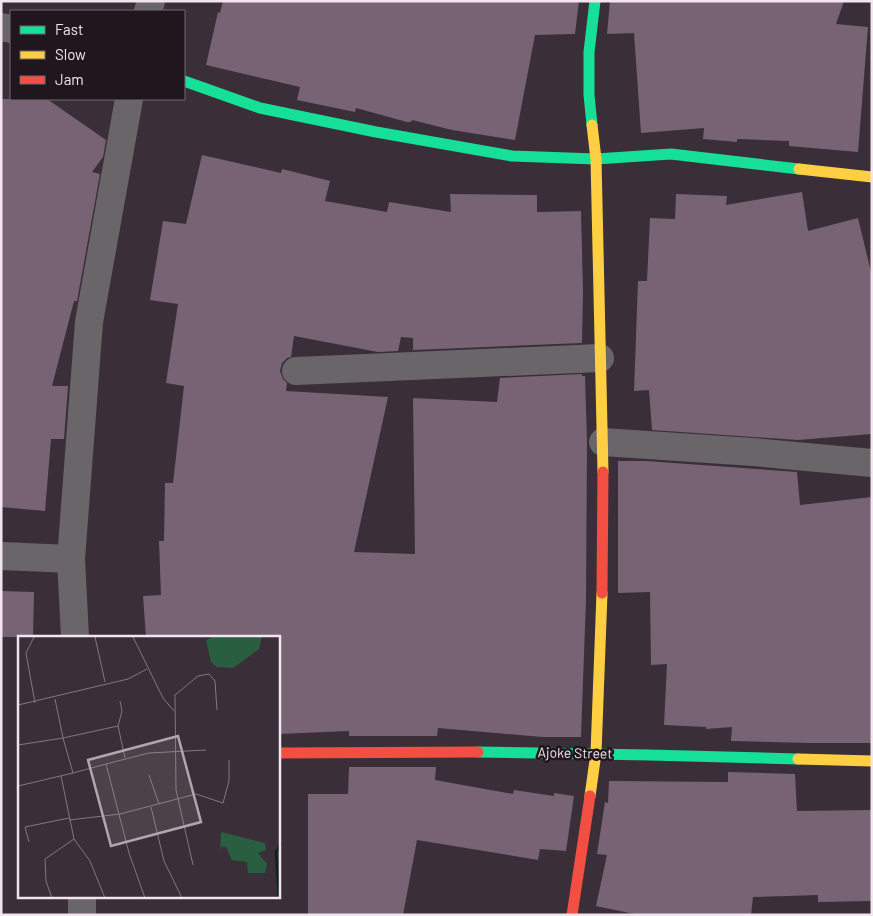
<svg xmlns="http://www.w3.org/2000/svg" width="873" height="916" font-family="Barlow,sans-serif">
	<rect width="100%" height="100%" fill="#3a2e38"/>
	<!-- building -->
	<g fill="#776374">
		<polygon points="223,1 579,1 575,34 535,35 515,140 452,130 412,120 411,122 407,122 356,108 355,112 297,100 300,87 206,65 218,12 220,13"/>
		<polygon points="610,1 844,1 836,24 868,27 858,152 789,146 789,141 737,139 737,142 703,139 704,128 641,133 634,33 607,34"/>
		<polygon points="1,99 47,99 106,140 103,157 92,172 100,174 77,301 74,301 52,386 68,386 64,439 51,439 45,511 1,507"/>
		<polygon points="202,155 281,173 282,169 330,181 325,201 387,212 389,202 451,212 450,194 537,195 537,212 581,211 583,292 582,343 413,350 413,338 401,337 398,351 378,352 294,336 291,357 287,358 282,363 280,371 283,379 287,383 286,391 388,397 354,552 415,554 413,398 497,402 500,378 582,374 582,376 585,376 587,442 586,599 581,737 542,737 438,728 437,736 349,736 349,731 279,734 279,637 146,637 143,596 161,595 159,541 164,541 165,483 173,483 184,386 166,383 178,304 150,300 163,221 186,224"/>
		<polygon points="802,192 808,231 858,218 872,276 872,434 798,440 652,430 649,390 634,391 638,281 647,281 650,218 675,219 676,194 727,196 726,205"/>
		<polygon points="618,461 646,461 797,472 800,505 872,497 872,743 807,743 731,741 732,727 706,729 706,727 664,725 667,664 651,665 650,592 618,593"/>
		<polygon points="1,591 34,592 33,637 1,637"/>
		<polygon points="349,767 436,767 435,780 513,794 514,790 554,796 554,793 574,796 566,851 540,849 538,860 417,840 403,915 308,915 308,794 348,794"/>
		<polygon points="728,772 795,774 797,811 872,810 872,901 818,902 818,895 753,897 751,915 639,915 596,906 607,855 597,854 605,802 608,803 609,781 728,782"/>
	</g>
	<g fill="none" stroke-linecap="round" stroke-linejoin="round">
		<!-- street -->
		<g stroke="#6a6569" stroke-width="28">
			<polyline points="148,11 151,1"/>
			<polyline points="1,27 11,29"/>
			<polyline points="296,371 600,358"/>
			<polyline points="603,442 753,452 872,463"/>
			<polyline points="1,556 71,559"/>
			<polyline points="75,637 71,559 89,322 129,99"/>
			<polyline points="82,897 82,915"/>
		</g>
		<!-- fast -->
		<g stroke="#16e098" stroke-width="11">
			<polyline points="184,81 260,108 376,132 512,156 596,159 671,154 799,169"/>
			<polyline points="592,125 589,95 589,52 595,1"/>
			<polyline points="478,752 649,755 798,759"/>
		</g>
		<!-- slow -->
		<g stroke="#ffcf43" stroke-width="11">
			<polyline points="592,125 596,159 603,472"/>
			<polyline points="799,169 872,177"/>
			<polyline points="798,759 872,761"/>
			<polyline points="590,796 596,753 602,593"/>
		</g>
		<!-- jam -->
		<g stroke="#f24e42" stroke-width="11">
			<polyline points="602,593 603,472"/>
			<polyline points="279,753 478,752"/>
			<polyline points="572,915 590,796"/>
		</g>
	</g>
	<g text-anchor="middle" stroke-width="5" stroke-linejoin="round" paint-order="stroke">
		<!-- street labels -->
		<g font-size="14" fill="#f2e5f0" stroke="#1f161e">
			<text transform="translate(575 753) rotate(1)" y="5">Ajoke Street</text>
		</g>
	</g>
	<!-- overview -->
	<g transform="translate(18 636)">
		<rect width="262" height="262" fill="#3a2e38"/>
		<path d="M195,1h49l-3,12 -26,19 -16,-1 -6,-5 -5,-22zM203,196l44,11 1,7 -8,3 9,11 -2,9h-17l-1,-11 -15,-2 -6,-13h-5l-1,9z" fill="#295e40"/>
		<path fill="none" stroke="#0a2415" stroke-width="2.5" d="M261,262l-3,-46 5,-9"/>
		<path fill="none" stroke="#847782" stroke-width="1" d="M16,1l-8,16 9,50M77,1l10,45M115,1l30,61 11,13M0,69l110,-26 19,-10M100,90l4,-15 -2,-10M0,109l45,-7 -8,-39M88,128l43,-11 57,-3M55,137l33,-9 23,89 16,45M131,139l10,29M43,140l13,63 16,22 15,37M0,150l55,-13 -10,-35 55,-12 7,32M133,171l13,54 18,37M51,184l51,-6 76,-20 27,9 6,-22v-21M11,206l-4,-15 44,-9M175,229l-17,-75 -1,-95 23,-19 11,-2 6,7 2,29M34,262l-6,-17 -1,-22 29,-20"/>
		<path fill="#b2a5b0" fill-opacity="0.15" stroke="#b2a5b0" stroke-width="2.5" d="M160,100l23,86 -90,24 -23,-86z"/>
		<rect width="262" height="262" fill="none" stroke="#f2e5f0" stroke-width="2.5"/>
	</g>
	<!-- border -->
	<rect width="873" height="916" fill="none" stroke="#f2e5f0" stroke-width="5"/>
	<!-- legend -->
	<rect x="10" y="10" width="175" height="90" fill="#1f161e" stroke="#736972"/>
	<rect x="20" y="26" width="25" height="8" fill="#16e098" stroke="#736972"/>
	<text x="55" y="35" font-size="15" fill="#f2e5f0">Fast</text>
	<rect x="20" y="51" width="25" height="8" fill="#ffcf43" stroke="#736972"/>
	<text x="55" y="60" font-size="15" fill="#f2e5f0">Slow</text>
	<rect x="20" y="76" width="25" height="8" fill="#f24e42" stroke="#736972"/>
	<text x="55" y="85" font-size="15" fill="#f2e5f0">Jam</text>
</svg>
